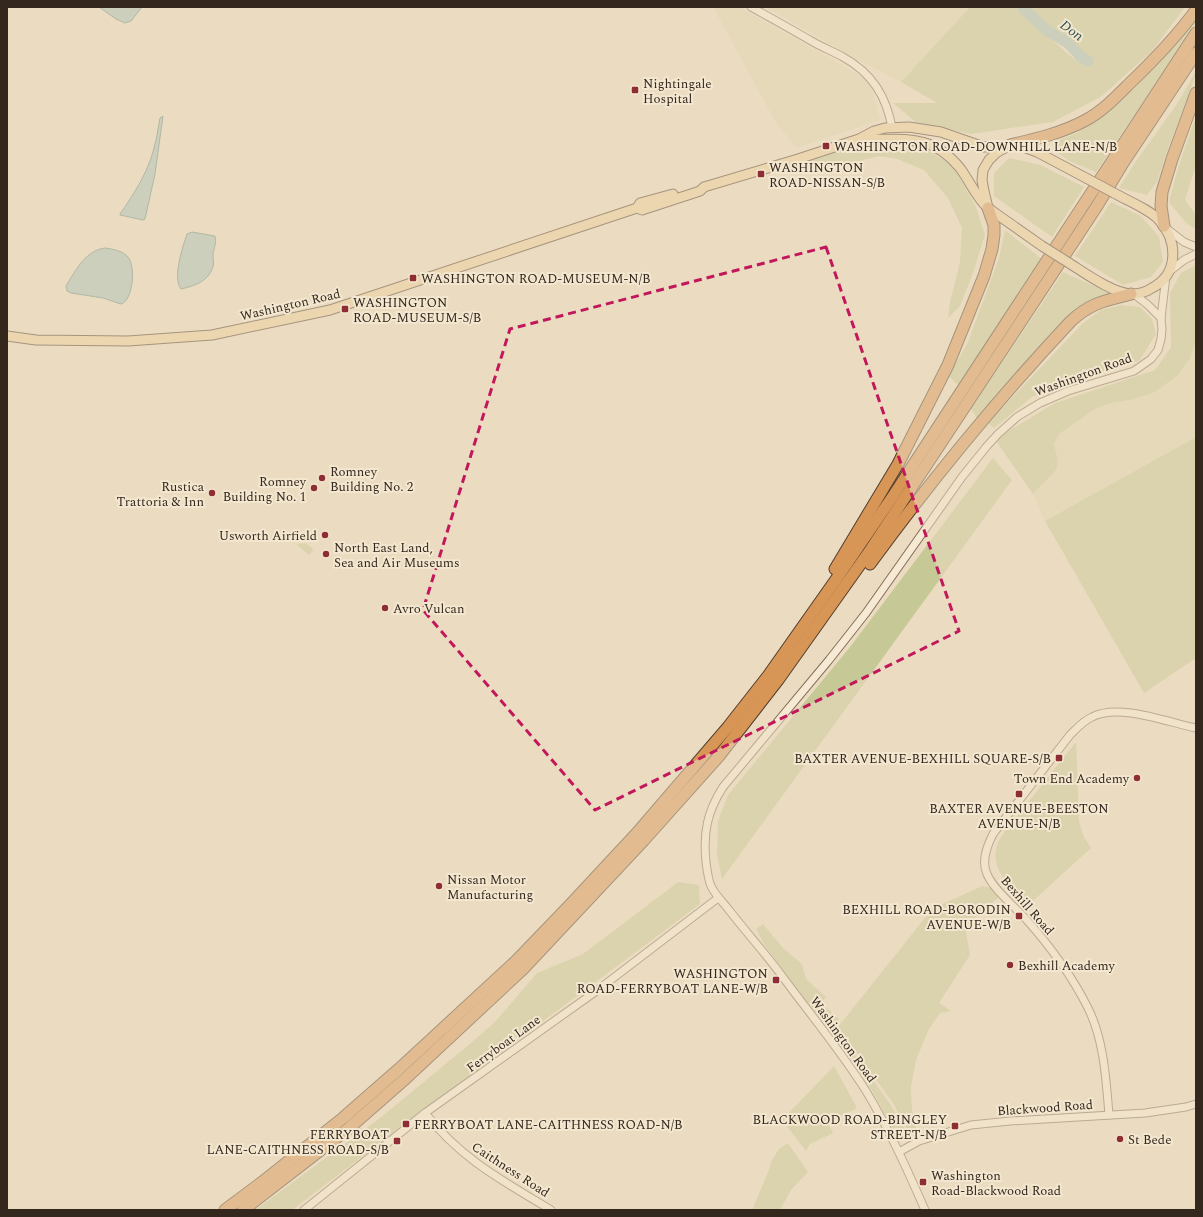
<svg xmlns="http://www.w3.org/2000/svg" width="1203" height="1217" font-family="Spectral,serif">
	<rect width="100%" height="100%" fill="#ebdcc1"/>
	<!-- farmland -->
	<g fill="#e0d5af">
		<polygon points="713,7 739,7 870,81 880,120 797,148 776,123"/>
		<polygon points="765,7 970,7 901,82 858,60"/>
		<polygon points="1196,309 1196,437 1045,521 1033,494 1056,470 1058,460 1054,444 1059,434 1095,409 1111,403 1130,400 1196,341"/>
	</g>
	<!-- green -->
	<g fill="#c6c896">
		<polygon points="970,7 1014,7 1074,59 1085,56 1027,7 1185,7 1152,51 1102,96 1053,122 971,134 917,123 893,103 937,103 901,82"/>
		<polygon points="1196,19 1196,23 1096,172 1069,161 1054,150 1053,141 1059,140 1077,133 1123,100 1168,53"/>
		<polygon points="1196,71 1196,74 1166,154 1157,182 1147,195 1119,188 1134,164 1177,104"/>
		<polygon points="1196,116 1196,165 1185,200 1196,215 1196,229 1187,224 1169,202 1178,168"/>
		<polygon points="881,142 923,147 953,166 976,207 985,235 972,276 960,306 948,318 950,302 960,262 962,228 948,198 924,170 897,159 879,156 813,173 805,162 841,150"/>
		<polygon points="1009,158 1040,165 1084,187 1052,237 994,196 994,173"/>
		<polygon points="1111,202 1141,216 1159,237 1163,262 1151,277 1123,285 1075,256"/>
		<polygon points="1005,230 1043,260 958,385 949,376 968,342 999,258"/>
		<polygon points="1196,265 1196,341 1190,358 1178,375 1155,392 1130,400 1111,403 1095,409 1059,434 1054,444 1058,460 1056,470 1033,494 996,441 1005,433 1055,403 1155,370 1171,347 1170,293 1181,273"/>
		<polygon points="1063,272 1111,294 1097,297 1074,311 977,418 971,409"/>
		<polygon points="1121,305 1140,307 1152,319 1156,334 1140,360 1115,369 1068,382 1032,397 994,428 988,423 1082,324 1101,310"/>
		<polygon points="1196,437 1196,658 1144,693 1045,521"/>
		<polygon points="993,458 1012,480 722,879 717,855 718,821 728,795 850,647"/>
		<polygon points="300,543 301,544 305,543 312,548 313,551 309,555 297,545"/>
		<path d="M1076,742l3,79 4,14 8,13 -57,52 -14,-1c-19,-23 -36,-40 -15,-68z"/>
		<polygon points="678,882 699,885 700,904 380,1143 292,1210 255,1210 380,1118 465,1048 495,1022 537,973 583,954"/>
		<polygon points="982,886 992,888 999,897 965,926 970,955 939,1003 951,1011 940,1013 929,1029 916,1060 911,1087 912,1111 916,1129 912,1138 893,1103 838,1027 932,909"/>
		<polygon points="763,924 784,949 802,964 806,979 826,997 821,1003 839,1019 835,1026 890,1104 907,1133 898,1138 873,1092 858,1069 765,946 756,929"/>
		<polygon points="834,1066 857,1108 828,1123 833,1133 810,1144 806,1151 782,1120"/>
		<polygon points="788,1143 808,1172 791,1190 780,1210 752,1210 769,1170 772,1160 779,1149"/>
	</g>
	<!-- water -->
	<g fill="#a4beb4" stroke="#6b8b81">
		<polygon points="99,7 142,7 131,21 125,23 116,19"/>
		<path d="M163,116l-8,58 -10,45 -2,1 -23,-5v-1c14,-20 28,-42 34,-66 3,-10 4,-20 6,-30z"/>
		<path d="M192,232l23,4c2,6 -1,12 -2,18 0,5 1,9 0,13 -5,15 -19,19 -32,22 -9,-11 2,-43 6,-55z"/>
		<path d="M105,248c8,1 18,3 23,9 8,9 5,44 -7,47l-18,-6 -32,-5 -4,-2 -1,-5c9,-15 20,-36 39,-38z"/>
	</g>
	<g fill="none" stroke-linecap="round" stroke-linejoin="round">
		<!-- river -->
		<polyline stroke="#a4beb4" stroke-width="11" points="1022,7 1046,30 1068,43 1080,56 1088,61"/>
		<defs>
			<g id="minor">
				<path d="M751,7c22,12 43,24 64,36 9,5 19,9 28,14 29,16 43,39 49,70"/>
				<polyline points="1166,228 1184,242 1196,247"/>
				<polyline points="1170,271 1184,260 1196,254"/>
				<polyline points="1134,294 1148,305 1161,318"/>
				<path d="M425,1113c36,46 78,68 126,97"/>
				<path d="M1109,1115c-3,-36 -5,-75 -21,-107 -17,-34 -38,-62 -63,-90 -11,-12 -32,-29 -38,-44 -6,-13 0,-28 6,-40l77,-99c7,-7 13,-14 22,-18 27,-14 75,5 104,11"/>
				<polyline points="899,1152 919,1141 971,1125 1010,1121 1145,1113 1186,1107 1196,1104"/>
				<polyline points="304,1210 425,1113 595,992 718,898"/>
				<path d="M925,1210c-18,-41 -36,-81 -59,-119 -25,-40 -56,-77 -84,-115 -17,-23 -36,-44 -53,-66 -6,-8 -14,-15 -18,-24 -3,-7 -4,-16 -5,-24 -3,-29 1,-50 17,-75l106,-127 37,-47 96,-136 25,-31 11,-12 19,-17 23,-14 28,-12 66,-20 17,-12 7,-9 3,-11 1,-10 -1,-11 5,-42"/>
			</g>
			<g id="major">
				<path d="M861,139c40,2 69,-8 99,29 9,12 15,27 26,38"/>
				<polyline points="637,208 640,203 673,194"/>
				<polyline points="1042,246 988,208 984,191 982,180 983,170 989,160 996,153 1008,146 1021,146 1037,152 1086,178"/>
				<path d="M1069,263c16,10 43,30 63,31 7,0 14,-2 20,-6 27,-14 26,-47 7,-68 -10,-11 -31,-19 -45,-27"/>
				<polyline points="7,336 36,340 128,341 212,335 330,310 637,208 642,210 694,193 700,191 704,187 798,159 859,139 874,131 885,128 909,127 941,132 984,147 1008,146"/>
			</g>
			<g id="highway">
				<path d="M1010,145c26,-6 52,-12 76,-25 17,-9 31,-24 44,-37 24,-23 47,-47 66,-73"/>
				<polyline points="1164,226 1161,206 1162,192 1172,159 1196,93"/>
				<path d="M870,564c62,-85 129,-166 201,-243 21,-19 34,-20 60,-27"/>
				<polyline points="835,569 898,464 948,365 984,276 992,249 994,235 994,225 988,208"/>
				<polyline points="225,1210 261,1183 343,1118 399,1069 516,961 569,906 637,833 728,727 768,676 835,581 893,496 1196,33"/>
				<polyline points="243,1210 349,1128 405,1079 523,969 644,840 719,756 778,680 869,552 1097,206 1123,163 1196,53"/>
			</g>
		</defs>
		<!-- minor casing -->
		<use href="#minor" stroke="#846d5a" stroke-width="9"/>
		<!-- major casing -->
		<use href="#major" stroke="#523c2e" stroke-width="11"/>
		<!-- highway casing -->
		<use href="#highway" stroke="#523c2e" stroke-width="13"/>
		<!-- minor -->
		<use href="#minor" stroke="#f7ead4" stroke-width="7"/>
		<!-- major -->
		<use href="#major" stroke="#edce9b" stroke-width="9"/>
		<!-- highway -->
		<use href="#highway" stroke="#d79656" stroke-width="11"/>
		<defs>
			<g id="major-bridge">
				<polyline points="1086,178 1114,193"/>
				<polyline points="1042,246 1069,263"/>
			</g>
		</defs>
		<!-- major-bridge casing -->
		<use href="#major-bridge" stroke="#523c2e" stroke-width="11" stroke-linecap="butt"/>
		<!-- major-bridge -->
		<use href="#major-bridge" stroke="#edce9b" stroke-width="9"/>
	</g>
	<!-- marked area -->
	<path d="M0 0H1203V1217H0ZM826,247l133,384 -364,179 -172,-200 87,-281z" fill="#ebdcc1" fill-opacity=".55" fill-rule="evenodd"/>
	<path fill="none" stroke="#c2185b" stroke-width="3" stroke-dasharray="8 5" stroke-linejoin="round" d="M826,247l133,384 -364,179 -172,-200 87,-281z"/>
	<!-- markers -->
	<g fill="#8f2d34" stroke="#f3e7d0" stroke-width="1.5">
		<rect x="631" y="86" width="8" height="8" rx="2"/>
		<rect x="822" y="142" width="8" height="8" rx="2"/>
		<rect x="757" y="170" width="8" height="8" rx="2"/>
		<rect x="409" y="274" width="8" height="8" rx="2"/>
		<rect x="341" y="305" width="8" height="8" rx="2"/>
		<circle cx="322" cy="478" r="4"/>
		<circle cx="314" cy="488" r="4"/>
		<circle cx="212" cy="493" r="4"/>
		<circle cx="325" cy="535" r="4"/>
		<circle cx="326" cy="554" r="4"/>
		<circle cx="385" cy="608" r="4"/>
		<rect x="1055" y="754" width="8" height="8" rx="2"/>
		<circle cx="1137" cy="778" r="4"/>
		<rect x="1015" y="790" width="8" height="8" rx="2"/>
		<circle cx="439" cy="886" r="4"/>
		<rect x="1015" y="912" width="8" height="8" rx="2"/>
		<circle cx="1010" cy="965" r="4"/>
		<rect x="772" y="976" width="8" height="8" rx="2"/>
		<rect x="402" y="1120" width="8" height="8" rx="2"/>
		<rect x="951" y="1122" width="8" height="8" rx="2"/>
		<circle cx="1120" cy="1139" r="4"/>
		<rect x="393" y="1137" width="8" height="8" rx="2"/>
		<rect x="919" y="1178" width="8" height="8" rx="2"/>
	</g>
	<g text-anchor="middle" stroke-width="4" stroke-linejoin="round" paint-order="stroke">
		<!-- poi labels -->
		<g font-size="13" fill="#34271d" stroke="#f3e7d0" text-anchor="start">
			<text x="643" y="88">Nightingale<tspan x="643" dy="15">Hospital</tspan></text>
			<text x="834" y="151">WASHINGTON ROAD-DOWNHILL LANE-N/B</text>
			<text x="769" y="172">WASHINGTON<tspan x="769" dy="15">ROAD-NISSAN-S/B</tspan></text>
			<text x="421" y="283">WASHINGTON ROAD-MUSEUM-N/B</text>
			<text x="353" y="307">WASHINGTON<tspan x="353" dy="15">ROAD-MUSEUM-S/B</tspan></text>
			<text x="330" y="476">Romney<tspan x="330" dy="15">Building No. 2</tspan></text>
			<text x="306" y="486" text-anchor="end">Romney<tspan x="306" dy="15">Building No. 1</tspan></text>
			<text x="204" y="491" text-anchor="end">Rustica<tspan x="204" dy="15">Trattoria &amp; Inn</tspan></text>
			<text x="317" y="540" text-anchor="end">Usworth Airfield</text>
			<text x="334" y="552">North East Land,<tspan x="334" dy="15">Sea and Air Museums</tspan></text>
			<text x="393" y="613">Avro Vulcan</text>
			<text x="1051" y="763" text-anchor="end">BAXTER AVENUE-BEXHILL SQUARE-S/B</text>
			<text x="1129" y="783" text-anchor="end">Town End Academy</text>
			<text x="1019" y="813" text-anchor="middle">BAXTER AVENUE-BEESTON<tspan x="1019" dy="15">AVENUE-N/B</tspan></text>
			<text x="447" y="884">Nissan Motor<tspan x="447" dy="15">Manufacturing</tspan></text>
			<text x="1011" y="914" text-anchor="end">BEXHILL ROAD-BORODIN<tspan x="1011" dy="15">AVENUE-W/B</tspan></text>
			<text x="1018" y="970">Bexhill Academy</text>
			<text x="768" y="978" text-anchor="end">WASHINGTON<tspan x="768" dy="15">ROAD-FERRYBOAT LANE-W/B</tspan></text>
			<text x="947" y="1124" text-anchor="end">BLACKWOOD ROAD-BINGLEY<tspan x="947" dy="15">STREET-N/B</tspan></text>
			<text x="414" y="1129">FERRYBOAT LANE-CAITHNESS ROAD-N/B</text>
			<text x="389" y="1139" text-anchor="end">FERRYBOAT<tspan x="389" dy="15">LANE-CAITHNESS ROAD-S/B</tspan></text>
			<text x="1128" y="1144">St Bede</text>
			<text x="931" y="1180">Washington<tspan x="931" dy="15">Road-Blackwood Road</tspan></text>
		</g>
		<!-- street labels -->
		<g font-size="13" fill="#34271d" stroke="#f3e7d0">
			<text transform="translate(290 304) rotate(-13)" y="5">Washington Road</text>
			<text transform="translate(1083 374) rotate(-20)" y="5">Washington Road</text>
			<text transform="translate(1028 905) rotate(49)" y="5">Bexhill Road</text>
			<text transform="translate(844 1039) rotate(54)" y="5">Washington Road</text>
			<text transform="translate(503 1043) rotate(-36)" y="5">Ferryboat Lane</text>
			<text transform="translate(1045 1107) rotate(-4)" y="5">Blackwood Road</text>
			<text transform="translate(511 1169) rotate(33)" y="5">Caithness Road</text>
		</g>
		<!-- water labels -->
		<g font-size="14" font-style="italic" fill="#2d534e" stroke="#f3e7d0">
			<text transform="translate(1072 30) rotate(36)" y="5">Don</text>
		</g>
	</g>
	<!-- border -->
	<rect width="1203" height="1217" fill="none" stroke="#34271d" stroke-width="16"/>
</svg>
